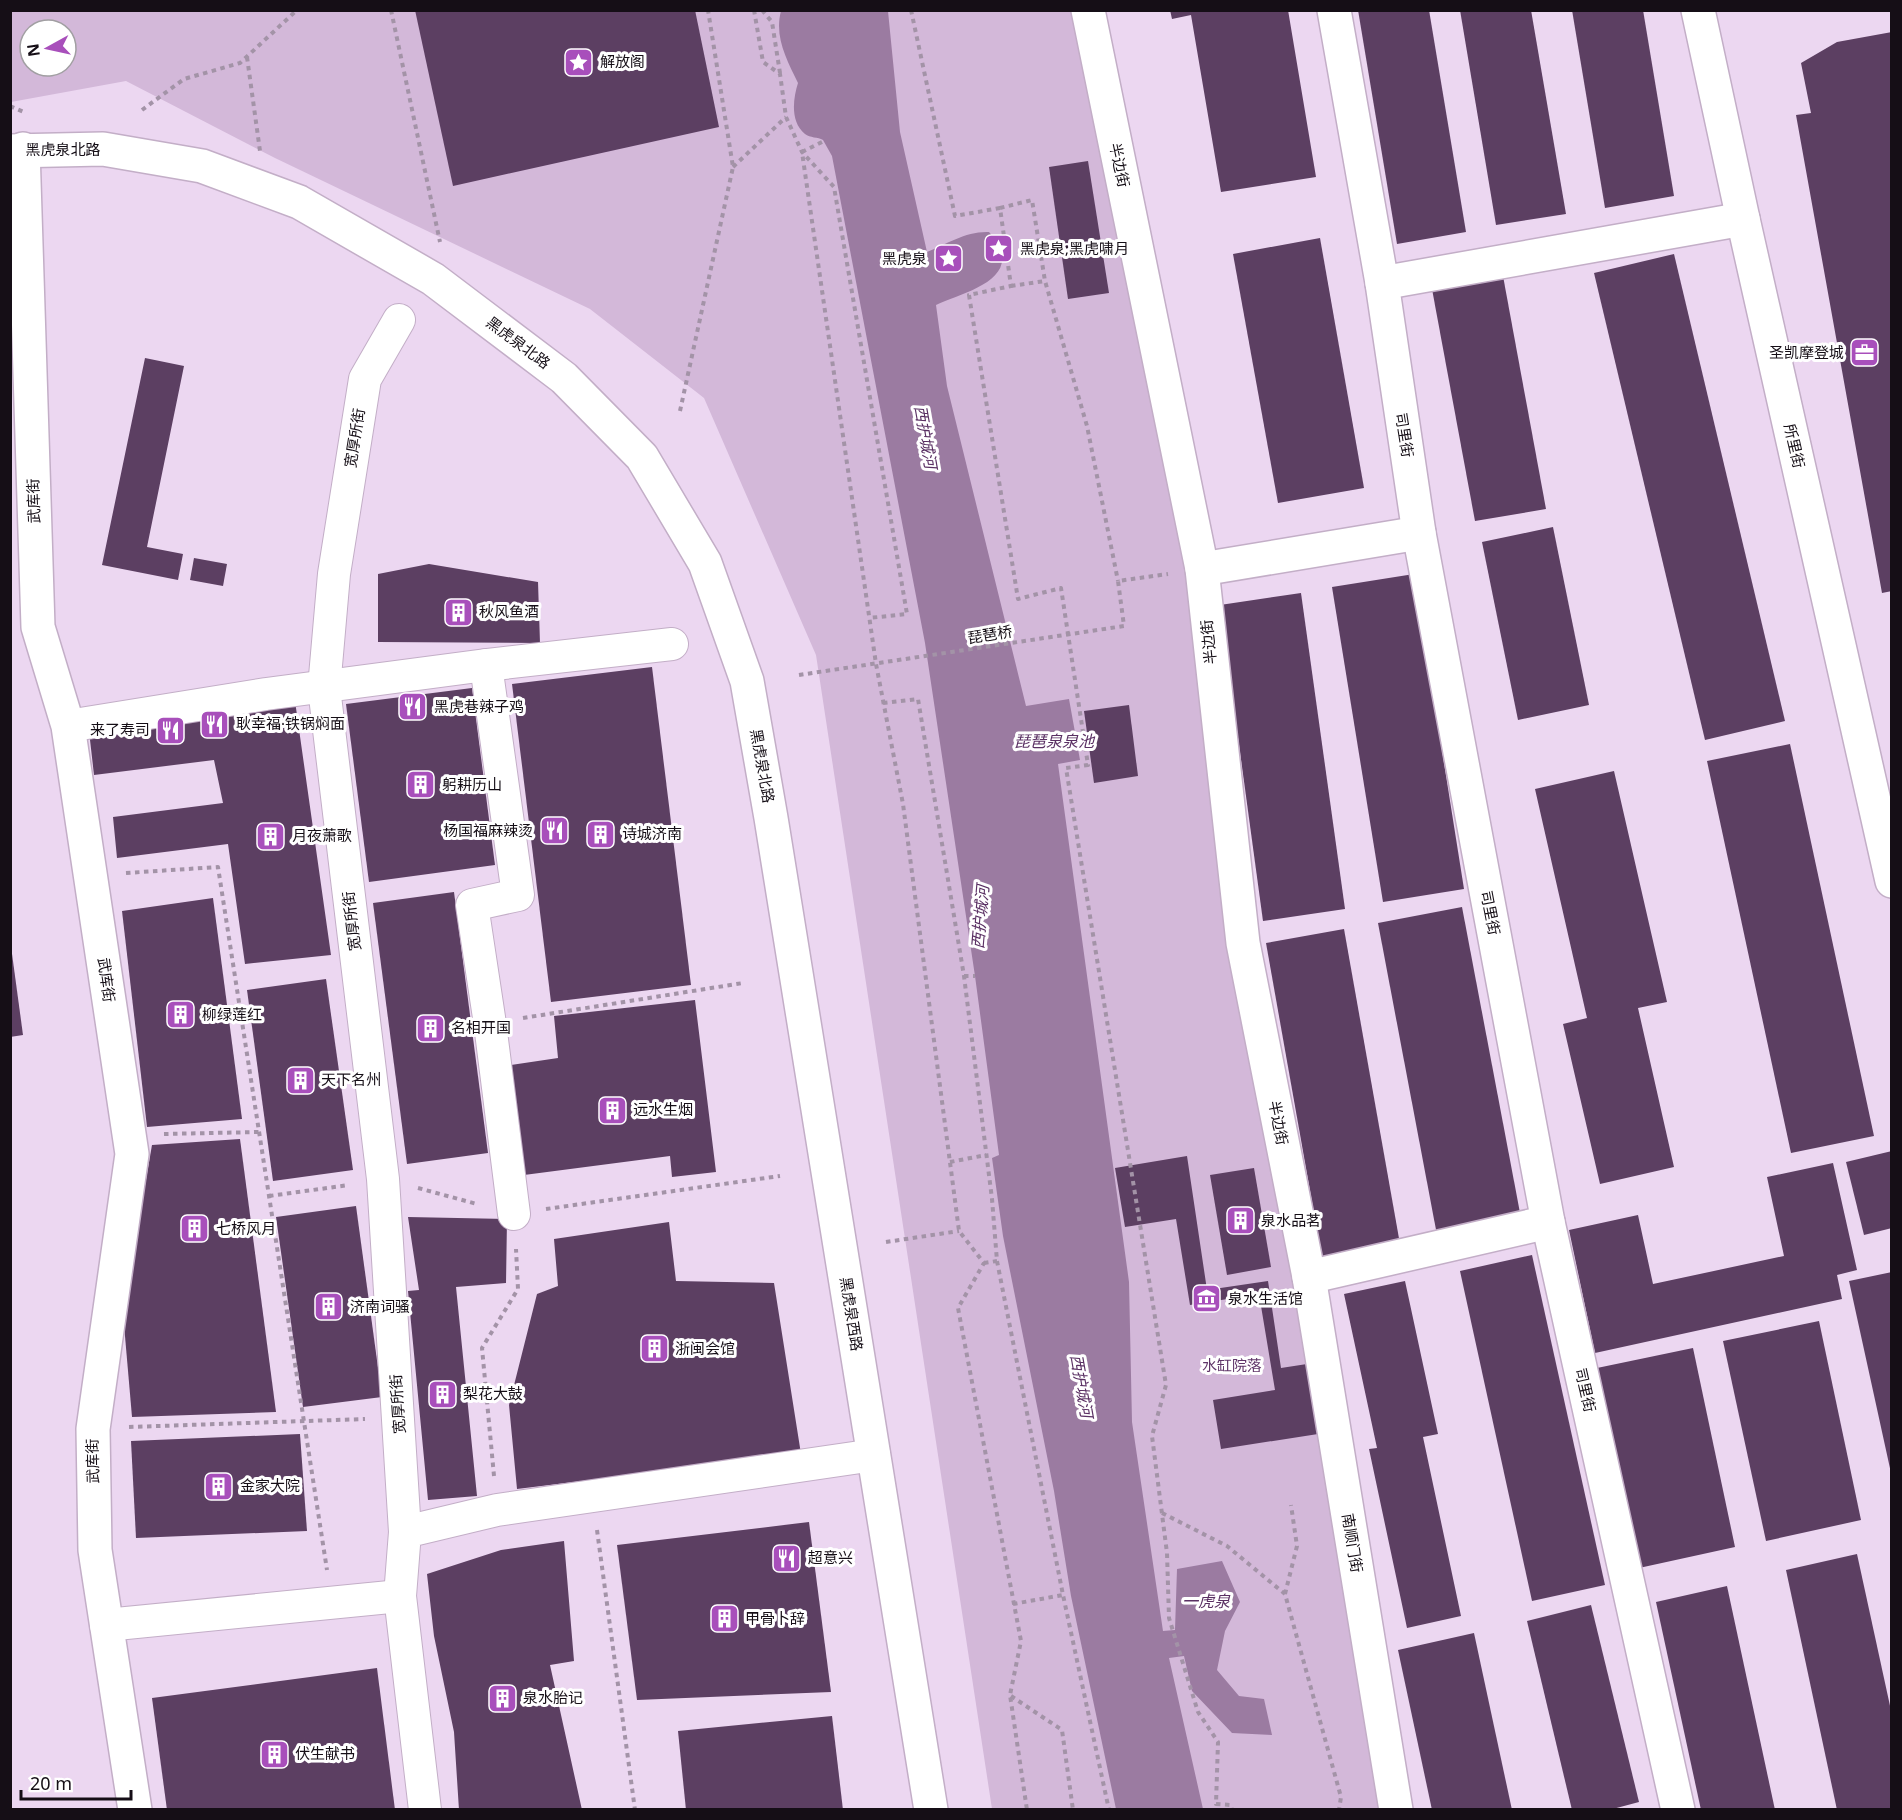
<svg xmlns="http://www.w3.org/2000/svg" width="1902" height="1820" font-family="'Noto Sans','Noto Sans SC',sans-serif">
	<rect width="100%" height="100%" fill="#ecd7f1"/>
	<!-- green -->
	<path fill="#d3b8d9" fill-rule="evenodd" d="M11,11h1072l59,289 161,990 80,519h-391l-176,-1154 -112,-257 -114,-89 -315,-151 -149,-77 -115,21zM30,30h36v36h-36z"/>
	<!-- water -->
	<path fill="#9b7ba1" d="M781,11h107l12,121 27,120c20,-8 39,-21 62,-20 41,46 -24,60 -53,73l11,81 79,320 43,-7 11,61 -22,4 71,518 3,140 31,209 12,-1 2,-61 45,-8 18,41 -15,29 -8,39 22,26 25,3 8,36 -40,-2 -40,-42 -8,-35 -15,2 34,151h-87l-45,-213 -17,-105 -51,-255 -11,-78 7,-3 -24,-179 -50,-333 -93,-487 -9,-16c-5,-3 -13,-2 -18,-6 -15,-12 -12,-35 -7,-51 -11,-23 -24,-46 -17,-72z"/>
	<!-- building -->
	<g fill="#5c3f62">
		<polygon points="415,10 695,10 719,127 453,186"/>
		<polygon points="1170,10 1288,10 1316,177 1221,192 1191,15 1172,19"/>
		<polygon points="1358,10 1429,10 1466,232 1397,244"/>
		<polygon points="1460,10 1531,10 1566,214 1496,225"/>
		<polygon points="1572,10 1643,10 1674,196 1605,208"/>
		<polygon points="1892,32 1892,591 1882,593 1796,115 1811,113 1801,63 1837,42"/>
		<polygon points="1088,161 1109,293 1068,299 1049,167"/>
		<polygon points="1320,238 1364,488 1278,503 1233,254"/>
		<polygon points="1674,254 1785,721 1705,740 1594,273"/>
		<polygon points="1503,276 1546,509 1475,521 1432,289"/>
		<polygon points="145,358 184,366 147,547 183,554 178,580 102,565"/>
		<polygon points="1553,527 1589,705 1518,720 1482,542"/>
		<polygon points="194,558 227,564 223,586 190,580"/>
		<polygon points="429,564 538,582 540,643 378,642 378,574"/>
		<polygon points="1414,574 1464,889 1383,902 1332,587"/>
		<polygon points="1301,593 1345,909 1263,921 1220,605"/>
		<polygon points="652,667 691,985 551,1002 512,684"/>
		<polygon points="472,688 495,865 369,882 346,704"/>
		<polygon points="295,701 331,955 245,964 228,844 117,858 113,817 223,803 214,760 94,775 89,731"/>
		<polygon points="1129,705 1138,776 1094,783 1084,711"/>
		<polygon points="1790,744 1874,1136 1791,1153 1707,761"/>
		<polygon points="1614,771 1667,1002 1638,1008 1674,1167 1600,1184 1563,1024 1587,1018 1535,789"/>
		<polygon points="454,892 488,1153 407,1164 373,903"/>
		<polygon points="213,898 242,1119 147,1127 122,911"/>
		<polygon points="1462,907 1521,1218 1437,1235 1378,923"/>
		<polygon points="1344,929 1400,1244 1322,1258 1266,943"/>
		<polygon points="10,939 23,1035 10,1037"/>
		<polygon points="326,979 353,1170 273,1181 247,990"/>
		<polygon points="695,1000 716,1172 672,1177 670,1156 524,1175 511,1065 558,1058 554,1016"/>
		<polygon points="240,1139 276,1412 132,1417 123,1313 152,1145"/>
		<polygon points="1892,1151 1892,1228 1864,1235 1846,1162"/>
		<polygon points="1187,1156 1207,1290 1268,1281 1281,1368 1307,1364 1318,1434 1221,1449 1213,1400 1275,1390 1259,1294 1190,1305 1176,1219 1125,1227 1115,1168"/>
		<polygon points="1833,1163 1857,1270 1837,1275 1842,1299 1595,1353 1569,1230 1638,1215 1653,1284 1784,1256 1767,1177"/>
		<polygon points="1254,1168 1271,1267 1227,1275 1210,1175"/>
		<polygon points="356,1206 382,1397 303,1407 276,1217"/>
		<polygon points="408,1217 507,1219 506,1283 456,1287 477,1496 428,1500 408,1291 419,1290"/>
		<polygon points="669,1222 676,1281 774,1283 801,1454 517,1489 509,1405 537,1294 558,1286 554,1239"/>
		<polygon points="1532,1255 1605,1585 1532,1601 1460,1271"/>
		<polygon points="1892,1272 1892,1473 1891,1473 1849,1281"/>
		<polygon points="1405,1281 1438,1434 1423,1437 1461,1616 1407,1628 1369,1449 1377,1448 1344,1294"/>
		<polygon points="1819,1321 1861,1520 1766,1541 1723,1341"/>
		<polygon points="1693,1348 1735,1547 1639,1568 1597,1368"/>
		<polygon points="300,1434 307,1531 136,1538 131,1441"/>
		<polygon points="809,1522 831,1692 637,1700 617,1545"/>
		<polygon points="564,1541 574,1661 550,1665 582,1810 459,1810 454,1732 434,1636 427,1574 501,1550"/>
		<polygon points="1857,1554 1892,1715 1892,1810 1837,1810 1786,1570"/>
		<polygon points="1727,1586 1775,1810 1701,1810 1656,1602"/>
		<polygon points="1591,1605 1639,1802 1609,1810 1572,1810 1527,1621"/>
		<polygon points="1474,1633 1512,1810 1432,1810 1398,1650"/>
		<polygon points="377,1668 395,1810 167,1810 152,1698"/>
		<polygon points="832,1716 843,1810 686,1810 678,1731"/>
	</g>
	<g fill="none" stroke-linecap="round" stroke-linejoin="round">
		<defs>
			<g id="pedestrian">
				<polyline points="399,320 365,379 334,574 324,688 383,1179 405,1532"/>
				<polyline points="486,665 518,895 472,905 490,1024 514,1214"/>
				<polyline points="68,726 266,694 486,665 672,644"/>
				<polyline points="106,1625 400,1596"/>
				<polyline points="425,1810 400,1596 405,1532 497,1510 874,1455"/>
			</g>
			<g id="minor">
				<polyline points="1088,10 1202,569 1243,943 1309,1277 1396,1810"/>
				<polyline points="1334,10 1382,283 1419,533 1548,1222 1678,1810"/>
				<polyline points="1698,10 1743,219 1892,881"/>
				<polyline points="23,149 38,627 68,726 132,1154 93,1429 95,1550 135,1810"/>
				<polyline points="1382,283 1743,219"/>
				<polyline points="1202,569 1419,533"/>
				<polyline points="1309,1277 1548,1222"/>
			</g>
			<polyline id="tertiary" points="10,151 103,149 202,166 299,202 433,279 564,378 642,457 705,563 747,681 771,818 931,1810"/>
		</defs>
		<!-- pedestrian casing -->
		<use href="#pedestrian" stroke="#c3aec7" stroke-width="34"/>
		<!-- minor casing -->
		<use href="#minor" stroke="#c3aec7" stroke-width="36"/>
		<!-- tertiary casing -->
		<use href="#tertiary" stroke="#c3aec7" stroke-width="36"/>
		<!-- path -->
		<g stroke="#a393a7" stroke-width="4" stroke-dasharray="4.5 4.5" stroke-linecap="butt">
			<polyline points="391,10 440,242"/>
			<polyline points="754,10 763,62 780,74 786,117 802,152 834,187 907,614 869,618"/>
			<polyline points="762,10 772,22 780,73"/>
			<polyline points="911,10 955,216 1000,208 1011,286 969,295 1018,599 1061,588 1088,765 1066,768 1166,1385 1152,1436 1167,1553 1169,1618 1198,1712 1218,1742 1216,1804 1231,1805 1232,1810"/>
			<polyline points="247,57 260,151"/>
			<polyline points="10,106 26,113"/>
			<polyline points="142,110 184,79 240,63 297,10"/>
			<polyline points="822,142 802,152 876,664 903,804 959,1231 984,1263 958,1308 1021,1641 1010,1695 1027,1810"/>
			<polyline points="733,167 786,117"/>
			<polyline points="1000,208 1032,200 1045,281 1087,426 1118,581"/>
			<polyline points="1011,286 1045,281"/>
			<polyline points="680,411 733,167 708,10"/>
			<polyline points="799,675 1124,626 1118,581 1168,574"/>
			<polyline points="883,703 918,699 964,976 992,1199 997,1261 1063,1595 1109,1810"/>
			<polyline points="126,873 218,867 327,1570"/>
			<polyline points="964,976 975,976"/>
			<polyline points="523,1018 743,983"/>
			<polyline points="164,1134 259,1132"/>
			<polyline points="950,1162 986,1155"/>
			<polyline points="418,1188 477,1204"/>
			<polyline points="269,1196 349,1185"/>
			<polyline points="546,1209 780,1176"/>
			<polyline points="886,1242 959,1231"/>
			<polyline points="984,1263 997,1261"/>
			<polyline points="129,1427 365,1419"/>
			<polyline points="494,1476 482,1348 518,1289 516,1249"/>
			<polyline points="1162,1513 1227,1546 1285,1594 1341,1797 1339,1810"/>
			<polyline points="597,1530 635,1810"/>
			<polyline points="1285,1594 1297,1546 1291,1505"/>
			<polyline points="1013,1604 1063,1595"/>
			<polyline points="1011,1696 1062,1730 1073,1810"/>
		</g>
		<!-- pedestrian -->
		<use href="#pedestrian" stroke="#fff" stroke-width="32"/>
		<!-- minor -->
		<use href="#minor" stroke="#fff" stroke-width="33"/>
		<!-- tertiary -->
		<use href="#tertiary" stroke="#fff" stroke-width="33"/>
	</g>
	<!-- icons -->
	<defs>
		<symbol id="sight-square" viewBox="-11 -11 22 22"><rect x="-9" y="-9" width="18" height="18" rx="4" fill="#a84fbb" stroke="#fff"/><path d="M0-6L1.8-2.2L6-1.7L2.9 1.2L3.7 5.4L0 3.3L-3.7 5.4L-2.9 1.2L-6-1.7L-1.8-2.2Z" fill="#fff"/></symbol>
		<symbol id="office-square" viewBox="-11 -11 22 22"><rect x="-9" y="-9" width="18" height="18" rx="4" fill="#a84fbb" stroke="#fff"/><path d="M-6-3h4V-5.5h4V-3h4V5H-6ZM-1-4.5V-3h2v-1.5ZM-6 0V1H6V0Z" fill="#fff"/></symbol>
		<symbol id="building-square" viewBox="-11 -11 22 22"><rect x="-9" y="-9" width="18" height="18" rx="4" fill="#a84fbb" stroke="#fff"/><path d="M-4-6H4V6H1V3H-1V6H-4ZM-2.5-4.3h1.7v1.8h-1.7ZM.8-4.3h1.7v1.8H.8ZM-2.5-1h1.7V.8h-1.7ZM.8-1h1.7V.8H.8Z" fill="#fff"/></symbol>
		<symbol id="restaurant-square" viewBox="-11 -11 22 22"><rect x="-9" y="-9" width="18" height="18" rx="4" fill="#a84fbb" stroke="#fff"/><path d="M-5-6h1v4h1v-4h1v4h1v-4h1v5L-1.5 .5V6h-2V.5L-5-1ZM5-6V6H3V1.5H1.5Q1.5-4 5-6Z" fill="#fff"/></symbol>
		<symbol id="museum-square" viewBox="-11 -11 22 22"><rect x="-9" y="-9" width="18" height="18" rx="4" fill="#a84fbb" stroke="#fff"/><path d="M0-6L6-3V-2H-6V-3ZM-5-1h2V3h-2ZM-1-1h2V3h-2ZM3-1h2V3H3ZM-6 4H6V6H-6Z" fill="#fff"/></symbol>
	</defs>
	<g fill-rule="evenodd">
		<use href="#sight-square" x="562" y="46" width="33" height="33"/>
		<use href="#sight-square" x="982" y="232" width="33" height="33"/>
		<use href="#sight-square" x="932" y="242" width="33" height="33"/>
		<use href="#office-square" x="1848" y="336" width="33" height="33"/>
		<use href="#building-square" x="442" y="596" width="33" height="33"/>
		<use href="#restaurant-square" x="396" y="690" width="33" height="33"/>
		<use href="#restaurant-square" x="198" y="708" width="33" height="33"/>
		<use href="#restaurant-square" x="154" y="714" width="33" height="33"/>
		<use href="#building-square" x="404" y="768" width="33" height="33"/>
		<use href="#restaurant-square" x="538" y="814" width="33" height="33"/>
		<use href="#building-square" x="584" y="818" width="33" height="33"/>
		<use href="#building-square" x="254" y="820" width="33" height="33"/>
		<use href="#building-square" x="164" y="998" width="33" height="33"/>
		<use href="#building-square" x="414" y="1012" width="33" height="33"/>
		<use href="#building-square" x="284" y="1064" width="33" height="33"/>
		<use href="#building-square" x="596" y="1094" width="33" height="33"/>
		<use href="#building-square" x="1224" y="1204" width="33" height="33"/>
		<use href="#building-square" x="178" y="1212" width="33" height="33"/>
		<use href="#museum-square" x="1190" y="1282" width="33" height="33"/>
		<use href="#building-square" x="312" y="1290" width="33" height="33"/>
		<use href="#building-square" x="638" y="1332" width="33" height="33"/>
		<use href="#building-square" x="426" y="1378" width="33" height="33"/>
		<use href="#building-square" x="202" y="1470" width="33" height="33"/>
		<use href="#restaurant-square" x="770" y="1542" width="33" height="33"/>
		<use href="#building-square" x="708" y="1602" width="33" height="33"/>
		<use href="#building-square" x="486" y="1682" width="33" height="33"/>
		<use href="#building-square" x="258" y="1738" width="33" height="33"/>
	</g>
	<g text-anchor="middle" stroke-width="6" stroke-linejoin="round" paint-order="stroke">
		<!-- poi labels -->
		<g font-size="15" fill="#150e16" stroke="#fff" text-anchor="start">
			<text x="600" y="67">解放阁</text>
			<text x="1020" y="254">黑虎泉;黑虎啸月</text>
			<text x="927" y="264" text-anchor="end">黑虎泉</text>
			<text x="1844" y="358" text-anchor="end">圣凯摩登城</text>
			<text x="479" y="617">秋风鱼酒</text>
			<text x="434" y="712">黑虎巷辣子鸡</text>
			<text x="236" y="729">耿幸福·铁锅焖面</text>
			<text x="150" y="735" text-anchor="end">来了寿司</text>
			<text x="442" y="790">躬耕历山</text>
			<text x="533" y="836" text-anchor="end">杨国福麻辣烫</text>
			<text x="622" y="839">诗城济南</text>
			<text x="292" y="841">月夜萧歌</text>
			<text x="202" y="1020">柳绿莲红</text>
			<text x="451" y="1033">名相开国</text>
			<text x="321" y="1085">天下名州</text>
			<text x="633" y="1115">远水生烟</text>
			<text x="1261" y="1226">泉水品茗</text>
			<text x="216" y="1234">七桥风月</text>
			<text x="1228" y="1304">泉水生活馆</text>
			<text x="350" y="1312">济南词骚</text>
			<text x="675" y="1354">浙闽会馆</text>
			<text x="463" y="1399">梨花大鼓</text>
			<text x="240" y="1491">金家大院</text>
			<text x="808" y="1563">超意兴</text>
			<text x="745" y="1624">甲骨卜辞</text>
			<text x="523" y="1703">泉水胎记</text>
			<text x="295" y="1759">伏生献书</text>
		</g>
		<!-- street labels -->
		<g font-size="15" fill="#150e16" stroke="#fff">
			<text x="63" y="155">黑虎泉北路</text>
			<text transform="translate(1119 165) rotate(78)" y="5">半边街</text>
			<text transform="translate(518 343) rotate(37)" y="5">黑虎泉北路</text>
			<text transform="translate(1404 435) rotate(81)" y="5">司里街</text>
			<text transform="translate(355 438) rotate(-81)" y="5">宽厚所街</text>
			<text transform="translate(1794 446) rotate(77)" y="5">所里街</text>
			<text transform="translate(34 501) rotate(-92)" y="5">武库街</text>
			<text transform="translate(990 635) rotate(-9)" y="5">琵琶桥</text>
			<text transform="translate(1209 642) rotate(-96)" y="5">半边街</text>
			<text transform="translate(762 766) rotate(80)" y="5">黑虎泉北路</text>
			<text transform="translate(1490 913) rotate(79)" y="5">司里街</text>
			<text transform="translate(352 921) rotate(-97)" y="5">宽厚所街</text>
			<text transform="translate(106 980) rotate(82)" y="5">武库街</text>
			<text transform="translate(1278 1123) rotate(79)" y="5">半边街</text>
			<text transform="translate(851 1314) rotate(81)" y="5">黑虎泉西路</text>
			<text transform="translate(1585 1390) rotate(77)" y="5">司里街</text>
			<text transform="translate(398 1404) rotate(-94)" y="5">宽厚所街</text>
			<text transform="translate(93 1461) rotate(-91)" y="5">武库街</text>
			<text transform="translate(1352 1543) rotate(81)" y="5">南顺门街</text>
		</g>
		<!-- park labels -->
		<g font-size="15" fill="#5f3468" stroke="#fff">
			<text x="1232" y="1371">水缸院落</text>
		</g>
		<!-- water labels -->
		<g font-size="16" font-style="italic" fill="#5a3063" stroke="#fff">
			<text transform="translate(926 437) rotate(80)" y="6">西护城河</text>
			<text x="1054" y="747">琵琶泉泉池</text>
			<text transform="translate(980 917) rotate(-85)" y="6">西护城河</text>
			<text transform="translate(1082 1386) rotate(80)" y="6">西护城河</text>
			<text x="1206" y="1607">一虎泉</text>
		</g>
	</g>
	<!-- border -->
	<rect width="1902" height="1820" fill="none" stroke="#150e16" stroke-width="24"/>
	<!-- north arrow -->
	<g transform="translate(48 48) rotate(262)"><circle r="28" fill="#ffffff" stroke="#a19fa2" stroke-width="1.5"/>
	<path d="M0-4.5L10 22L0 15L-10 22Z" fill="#a84fbb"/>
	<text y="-9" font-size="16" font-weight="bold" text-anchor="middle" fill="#150e16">N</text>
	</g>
	<!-- scale -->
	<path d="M21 1790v9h110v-9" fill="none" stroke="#150e16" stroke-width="3"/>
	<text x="30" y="1790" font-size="18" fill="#150e16" stroke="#ffffff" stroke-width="4.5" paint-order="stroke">20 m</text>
</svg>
